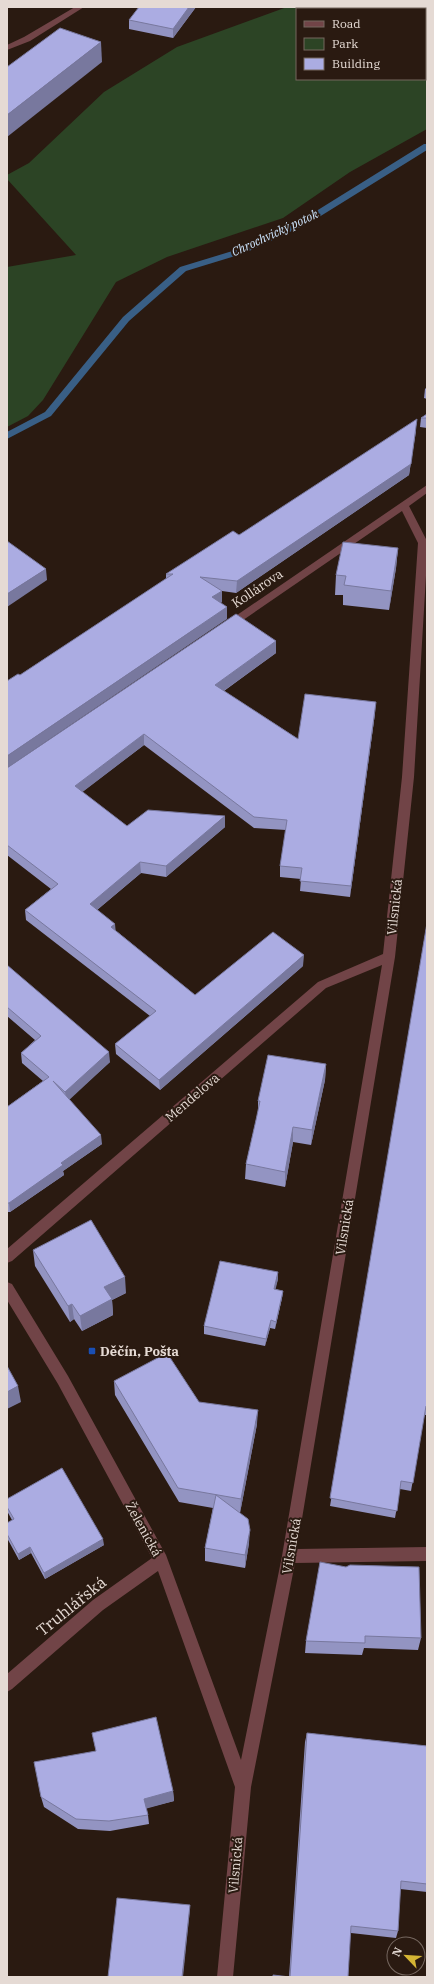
<svg xmlns="http://www.w3.org/2000/svg" width="434" height="1984" font-family="'IBM Plex Serif',serif">
	<rect width="100%" height="100%" fill="#2a1a11"/>
	<!-- green -->
	<path fill="#2c4425" fill-rule="evenodd" d="M287,7h140v122l-77,43 -67,46 -116,39 -51,25 -73,118 -15,16 -21,11v-160l69,-12 -69,-76v-4l22,-12 75,-71 73,-45zM297,9h128v70h-128z"/>
	<g fill="none" stroke-linecap="round" stroke-linejoin="round">
		<!-- stream -->
		<polygon fill="#395f86" fill-rule="evenodd" points="424,144 427,144 427,150 311,222 245,253 186,271 129,321 51,416 7,439 7,432 45,412 123,317 180,267 239,249 305,218"/>
		<!-- street -->
		<g fill="#714447" fill-rule="evenodd">
			<polygon points="75,7 84,7 30,41 7,50 7,45 24,37"/>
			<polygon points="427,485 427,493 409,506 427,541 427,559 414,777 395,957 297,1549 427,1547 427,1561 295,1563 251,1787 233,1977 217,1977 235,1787 158,1571 103,1610 12,1689 7,1692 7,1674 93,1600 152,1558 58,1384 7,1300 7,1282 12,1284 68,1376 166,1555 241,1760 282,1556 382,965 326,988 12,1261 7,1263 7,1249 318,982 383,954 402,777 418,543 402,511 230,629 226,630 221,626"/>
		</g>
	</g>
	<!-- wall -->
	<g fill="#9394c2">
		<polygon points="196,7 173,38 129,29 129,20"/>
		<polygon points="427,387 427,399 424,398 425,389"/>
		<polygon points="427,414 427,428 420,427 421,418"/>
		<polygon points="416,431 409,475 236,593 222,591 222,602 220,603 227,607 227,619 20,675 166,579 166,574 239,535"/>
		<polygon points="398,548 396,568 389,610 343,605 343,595 335,595 336,575"/>
		<polygon points="276,641 276,653 224,691 298,739 375,713 350,897 300,891 301,879 280,877 280,866 286,830 254,828 144,745 82,792 127,826 225,827 166,877 141,873 97,910 115,930 195,995 303,966 160,1090 116,1054 115,1044 150,1016 26,920 25,910 51,889 7,855 7,768"/>
		<polygon points="427,923 427,1415 424,1415 411,1491 400,1489 395,1518 330,1506"/>
		<polygon points="7,965 110,1062 69,1099 102,1144 63,1171 64,1175 10,1212 7,1212 7,1107 43,1081 22,1063 21,1053 35,1040 7,1016"/>
		<polygon points="326,1064 325,1080 311,1145 293,1142 285,1187 245,1179 246,1164 256,1120 258,1112 258,1101"/>
		<polygon points="33,1250 126,1293 112,1300 113,1315 82,1331 74,1319 70,1322 35,1266"/>
		<polygon points="278,1279 275,1289 283,1291 282,1298 275,1329 270,1328 265,1346 204,1334 204,1326"/>
		<polygon points="114,1381 199,1402 257,1424 240,1513 239,1513 249,1543 245,1568 205,1561 205,1548 213,1508 179,1502 115,1395"/>
		<polygon points="7,1499 104,1545 45,1579 31,1553 19,1560 7,1538 7,1523 12,1520 7,1511"/>
		<polygon points="346,1567 421,1638 418,1650 364,1648 362,1655 305,1653 306,1641"/>
		<polygon points="92,1733 173,1791 174,1801 146,1808 148,1815 149,1824 110,1831 78,1829 44,1807 41,1797 96,1751"/>
		<polygon points="307,1733 427,1746 427,1892 400,1889 398,1931 396,1938 351,1933 289,1977 305,1742"/>
	</g>
	<!-- shaded-wall -->
	<g fill="#78789e">
		<polygon points="189,7 196,7 173,38 173,29"/>
		<polygon points="101,42 102,62 7,137 7,115"/>
		<polygon points="417,419 409,475 236,593 237,581"/>
		<polygon points="398,548 396,568 389,610 391,591"/>
		<polygon points="46,569 47,580 7,607 7,594"/>
		<polygon points="222,591 222,602 212,608 212,597"/>
		<polygon points="227,607 227,619 7,768 7,756"/>
		<polygon points="276,641 276,653 215,697 215,685"/>
		<polygon points="376,702 375,713 350,897 351,886"/>
		<polygon points="144,734 144,745 76,797 75,786"/>
		<polygon points="225,816 225,827 166,877 166,866"/>
		<polygon points="140,862 141,873 91,915 90,904"/>
		<polygon points="115,924 116,934 111,927"/>
		<polygon points="304,955 303,966 160,1090 159,1080"/>
		<polygon points="109,1052 110,1062 67,1102 65,1092"/>
		<polygon points="326,1064 325,1080 311,1145 312,1130"/>
		<polygon points="293,1127 293,1142 285,1187 285,1172"/>
		<polygon points="101,1135 102,1144 63,1171 64,1175 10,1212 9,1203 61,1163"/>
		<polygon points="278,1272 278,1279 274,1296 274,1289"/>
		<polygon points="125,1277 126,1293 112,1300 113,1315 82,1331 80,1316 104,1287"/>
		<polygon points="283,1291 282,1298 275,1329 276,1322"/>
		<polygon points="72,1304 74,1319 70,1322 68,1306"/>
		<polygon points="271,1320 270,1328 265,1346 266,1339"/>
		<polygon points="18,1386 21,1402 7,1409 7,1392"/>
		<polygon points="258,1410 257,1424 240,1513 241,1499"/>
		<polygon points="250,1530 249,1543 245,1568 245,1555"/>
		<polygon points="103,1539 104,1545 45,1579 44,1573"/>
		<polygon points="30,1547 31,1553 19,1560 18,1554"/>
		<polygon points="173,1791 174,1801 145,1809 144,1799"/>
		<polygon points="190,1905 190,1909 183,1977 182,1977"/>
	</g>
	<!-- building -->
	<g fill="#abace2" stroke="#78789e">
		<polygon points="139,7 189,7 173,29 129,20"/>
		<polygon points="60,28 101,42 7,115 7,67"/>
		<polygon points="427,414 427,418 421,418"/>
		<polygon points="417,419 411,464 237,581 200,577 222,591 212,597 227,607 7,756 7,681 18,674 20,675 173,574 166,574 233,531 239,535"/>
		<polygon points="7,541 46,569 7,594"/>
		<polygon points="343,542 398,548 391,591 344,585 346,576 336,575"/>
		<polygon points="236,614 276,641 215,685 298,739 305,694 376,702 351,886 300,881 302,868 280,866 287,820 254,817 144,734 75,786 127,826 148,810 225,816 166,866 140,862 90,904 115,924 111,927 195,995 273,932 304,955 159,1080 115,1044 156,1011 25,910 58,884 7,845 7,768"/>
		<polygon points="427,923 427,1407 426,1406 413,1483 401,1481 397,1511 330,1498"/>
		<polygon points="7,965 109,1052 65,1092 53,1081 101,1135 61,1163 63,1165 9,1203 7,1203 7,1107 49,1077 21,1053 41,1036 7,1007"/>
		<polygon points="268,1055 326,1064 312,1130 293,1127 285,1172 246,1164 256,1120 260,1101 258,1101"/>
		<polygon points="91,1220 125,1277 104,1287 112,1299 80,1316 72,1304 68,1306 33,1250"/>
		<polygon points="220,1261 278,1272 274,1289 283,1291 276,1322 271,1320 266,1339 204,1326"/>
		<polygon points="167,1353 199,1402 258,1410 241,1499 178,1488 114,1381"/>
		<polygon points="7,1366 18,1386 7,1392"/>
		<polygon points="62,1468 103,1539 44,1573 30,1547 18,1554 7,1534 7,1523 14,1519 7,1507 7,1499"/>
		<polygon points="216,1495 248,1519 250,1530 245,1555 205,1548"/>
		<polygon points="320,1562 346,1567 350,1565 419,1567 421,1638 365,1636 365,1643 306,1641"/>
		<polygon points="156,1717 173,1791 144,1799 148,1815 109,1821 76,1819 41,1797 34,1762 96,1751 92,1733"/>
		<polygon points="307,1733 427,1746 427,1884 401,1881 398,1931 351,1926 348,1977 273,1977 273,1975 290,1977"/>
		<polygon points="117,1898 190,1905 182,1977 108,1977"/>
	</g>
	<!-- markers -->
	<rect fill="#1a4fb4" stroke="#2a1a11" stroke-width="1.5" x="88" y="1347" width="8" height="8" rx="2"/>
	<g text-anchor="middle" stroke-width="4" stroke-linejoin="round" paint-order="stroke">
		<!-- far-water labels -->
		<g font-size="12" font-style="italic" fill="#cde5fe" stroke="#2a1a11">
			<text transform="translate(275 233) rotate(-25)" y="4">Chrochvický potok</text>
		</g>
		<!-- street labels -->
		<g font-size="13" fill="#e5dad4" stroke="#2a1a11">
			<text transform="translate(257 588) rotate(-34)" y="5">Kollárova</text>
			<text transform="translate(394 907) rotate(-84)" y="5">Vilsnická</text>
			<text transform="translate(192 1097) rotate(-41)" y="5">Mendelova</text>
			<text transform="translate(344 1227) rotate(-81)" y="5">Vilsnická</text>
			<text transform="translate(144 1529) rotate(61)" y="5">Želenická</text>
			<text transform="translate(291 1546) rotate(-80)" y="5">Vilsnická</text>
			<text transform="translate(235 1865) rotate(-85)" y="5">Vilsnická</text>
		</g>
		<!-- poi labels -->
		<g font-size="13" font-weight="bold" fill="#e5dad4" stroke="#2a1a11" text-anchor="start">
			<text x="100" y="1356">Děčín, Pošta</text>
		</g>
		<!-- near-street labels -->
		<g font-size="16" fill="#e5dad4" stroke="#2a1a11">
			<text transform="translate(71 1606) rotate(-39)" y="6">Truhlářská</text>
		</g>
	</g>
	<!-- border -->
	<rect width="434" height="1984" fill="none" stroke="#e5dad4" stroke-width="16"/>
	<!-- legend -->
	<rect x="296" y="8" width="130" height="72" fill="#2a1a11" stroke="#75675f"/>
	<rect x="304" y="21" width="20" height="6" fill="#714447" stroke="#75675f"/>
	<text x="332" y="28" font-size="12" fill="#e5dad4">Road</text>
	<rect x="304" y="38" width="20" height="12" fill="#2c4425" stroke="#75675f"/>
	<text x="332" y="48" font-size="12" fill="#e5dad4">Park</text>
	<rect x="304" y="58" width="20" height="12" fill="#abace2" stroke="#75675f"/>
	<text x="332" y="68" font-size="12" fill="#e5dad4">Building</text>
	<!-- north arrow -->
	<g transform="translate(406 1956) rotate(295)"><circle r="19" fill="#2a1a11" stroke="#75675f"/>
	<path d="M0-3L7 15L0 10L-7 15Z" fill="#d5b534"/>
	<text y="-6" font-size="11" font-weight="bold" text-anchor="middle" fill="#e5dad4">N</text>
	</g>
</svg>
